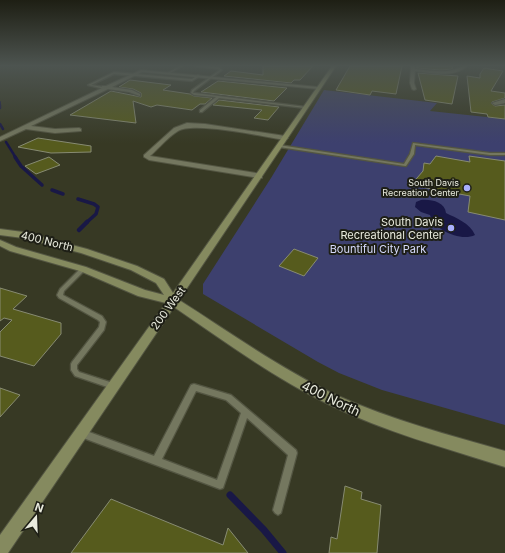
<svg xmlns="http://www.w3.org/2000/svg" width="505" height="553" font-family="Inter,sans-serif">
	<rect width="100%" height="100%" fill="#373924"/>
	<!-- green -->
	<polygon fill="#3d406e" points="324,90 437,103 430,111 505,119 505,425 382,390 339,373 318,362 203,294 203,284 271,178"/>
	<!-- water -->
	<path fill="#191846" d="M421,200c10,-1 24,2 25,13 10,5 24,10 29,22 -14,7 -41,-5 -45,-20l-9,-3 -6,-5 1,-5z"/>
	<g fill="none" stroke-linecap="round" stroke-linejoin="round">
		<!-- stream-far4 -->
		<polyline stroke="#191846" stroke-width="2" points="0,102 0,106"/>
		<!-- stream-far3 -->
		<g stroke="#191846" stroke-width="2.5">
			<polyline points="0,105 0,108"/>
			<polyline points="0,124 3,129"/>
			<polyline points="6,142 16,158"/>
		</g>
		<!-- stream-far2 -->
		<g stroke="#191846" stroke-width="3.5">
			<polyline points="15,157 21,166 42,185"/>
			<polyline points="52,190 63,194"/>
			<polyline points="78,199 94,204 98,207 96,214 86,223"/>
		</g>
		<!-- stream-far1 -->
		<polyline stroke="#191846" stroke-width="4.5" points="79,230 87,222"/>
		<!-- stream -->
		<polyline stroke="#191846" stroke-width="7" points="230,495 264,530 283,553"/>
	</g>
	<!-- building -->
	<g fill="#565b1d" stroke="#878b72">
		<polygon points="263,66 313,66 300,80 294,80 291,83 224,76 231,71 263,75"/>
		<polygon points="350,66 402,66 396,94 372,91 370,95 336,90"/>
		<polygon points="416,66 453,66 452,69 440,70 417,68"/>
		<polygon points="484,68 503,71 491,91 505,93 505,98 492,102 491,103 495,106 505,105 505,119 488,117 487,114 471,112 467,76 480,78 480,74"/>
		<polygon points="418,73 458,76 452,104 425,100"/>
		<polygon points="130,80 171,85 163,90 190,94 194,96 212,98 205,104 200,104 192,110 157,105 151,107 133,101 136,123 70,115 111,91 141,97 141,93 133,89 119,87"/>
		<polygon points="218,81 287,88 274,101 201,92"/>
		<polygon points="219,100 279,107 268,120 254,118 262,110 213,105"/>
		<polygon points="38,138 91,146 91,152 51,153 18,147"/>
		<polygon points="436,156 470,162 469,156 505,161 505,220 468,212 470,196 411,185 423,171 424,163 430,164"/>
		<polygon points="49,157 60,165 36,174 25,166"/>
		<polygon points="294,249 318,258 304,276 279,266"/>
		<polygon points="0,288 27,296 13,309 61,323 61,334 34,366 0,356 0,332 12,320 4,318 0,321"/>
		<polygon points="0,388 20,395 0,417"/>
		<polygon points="345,486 362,492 361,499 381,505 377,553 329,553 331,537 337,539"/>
		<polygon points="111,499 223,545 228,528 248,553 71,553"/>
	</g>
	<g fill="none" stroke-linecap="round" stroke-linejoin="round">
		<defs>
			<g id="lane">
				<polygon points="180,66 182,66 170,73 168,73"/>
				<polygon points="194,66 219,67 222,70 194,91 193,93 195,93 306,107 305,108 219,98 202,112 200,112 200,110 216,97 194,95 191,93 192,90 220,70 218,69"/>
				<polygon points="114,72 192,79 198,75 200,76 192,81 114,74 91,85 104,87 104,89 88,85"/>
				<polygon points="413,143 490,153 505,153 505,155 490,155 415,145 414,154 406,166 405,166 279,147 277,146 279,145 404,164 410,154"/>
				<polygon points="83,267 85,268 86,269 64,291 63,295 102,316 106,322 104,330 77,365 77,369 79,372 116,384 117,386 116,388 113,389 75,376 71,370 71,364 72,362 99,327 100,322 98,320 59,298 57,295 60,289 81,268"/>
				<path d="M194,384l37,11 65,55 1,3 -16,60 -3,2 -3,-2 -2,-3 15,-55 -41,-37 -23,67 -1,3 -3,1 -142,-53 -1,-3 1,-3 3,-1 73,27 37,-71zM196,391l30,9 15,13 -24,67 -55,-21z"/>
			</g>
			<g id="street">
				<path d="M411,66h4v3c11,1 22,3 33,2 7,-1 13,-5 19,-5 -12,12 -37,7 -52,5l-1,12 2,6 -2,1 -2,-1 -2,-6z"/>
				<polygon points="141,70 318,87 320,88 318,89 142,72 112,87 132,90 140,94 140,96 129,92 108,89 31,126 55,129 79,128 81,129 81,131 55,133 26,129 0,141 0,137 102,88 102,86 106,86"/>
				<polygon points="505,99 505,103 495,105 492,103"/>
				<path d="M187,123l18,1 80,12 3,2 -3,2c-20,-3 -92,-19 -107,-9 -10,6 -19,17 -28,25l112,18v4h-3l-110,-18 -5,-3v-2l30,-27z"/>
			</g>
			<path id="secondary" d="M332,66h4l-157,234c52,33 103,70 159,96 54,24 111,39 167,55v16c-60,-19 -120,-35 -177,-63 -54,-26 -104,-63 -154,-97l-166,246h-8v-18l166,-232 -28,-7 -58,-25 -70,-20 -10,-5v-6l16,7 70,20 59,23 19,5 -8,-12 -25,-13 -50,-17 -58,-15 -23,-3v-6l23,3 64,17 50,17 27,13 9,14z"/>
		</defs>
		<!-- lane casing -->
		<use href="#lane" stroke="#535542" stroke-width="2.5"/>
		<!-- street casing -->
		<use href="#street" stroke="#535542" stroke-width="2"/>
		<!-- secondary casing -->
		<use href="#secondary" stroke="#535542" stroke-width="2"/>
		<!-- lane -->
		<use href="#lane" fill="#74775f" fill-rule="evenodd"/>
		<!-- street -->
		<use href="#street" fill="#74775f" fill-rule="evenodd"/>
		<!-- secondary -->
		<use href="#secondary" fill="#858a5f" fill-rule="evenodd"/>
	</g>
	<!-- sky -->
	<linearGradient id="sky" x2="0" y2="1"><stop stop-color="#1e1f14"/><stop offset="0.46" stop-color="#4d5450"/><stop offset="1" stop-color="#4d5450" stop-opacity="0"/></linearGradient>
	<rect width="505" height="143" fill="url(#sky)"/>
	<!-- markers -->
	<g fill="#a9b0fc" stroke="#1e1f16" stroke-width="1.5">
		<circle cx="467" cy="188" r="4"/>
		<circle cx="451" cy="228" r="4"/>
	</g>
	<g text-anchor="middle" stroke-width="4" stroke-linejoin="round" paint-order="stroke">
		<!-- far-poi labels -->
		<g font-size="9" fill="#e9ebde" stroke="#1e1f16" text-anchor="end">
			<text x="459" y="186">South Davis<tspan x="459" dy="10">Recreation Center</tspan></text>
		</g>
		<!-- poi labels -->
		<g font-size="11" fill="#e9ebde" stroke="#1e1f16" text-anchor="end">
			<text x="443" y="226">South Davis<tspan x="443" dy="13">Recreational Center</tspan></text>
		</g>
		<!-- street labels -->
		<g font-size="11" fill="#e9ebde" stroke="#1e1f16">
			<text transform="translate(47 241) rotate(14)" y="4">400 North</text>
			<text transform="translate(168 308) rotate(-54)" y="4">200 West</text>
		</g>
		<!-- park labels -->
		<g font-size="11" fill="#d6dafc" stroke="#1e1f16">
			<text x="378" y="253">Bountiful City Park</text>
		</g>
		<!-- near-street labels -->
		<g font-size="13" fill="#e9ebde" stroke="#1e1f16">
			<text transform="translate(331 398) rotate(26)" y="5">400 North</text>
		</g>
	</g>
	<!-- north arrow -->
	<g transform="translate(36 517) rotate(19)" stroke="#1e1f16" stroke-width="3" paint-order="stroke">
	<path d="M0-3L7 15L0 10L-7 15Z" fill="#e9ebde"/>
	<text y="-6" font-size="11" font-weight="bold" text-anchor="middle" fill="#e9ebde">N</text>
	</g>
</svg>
